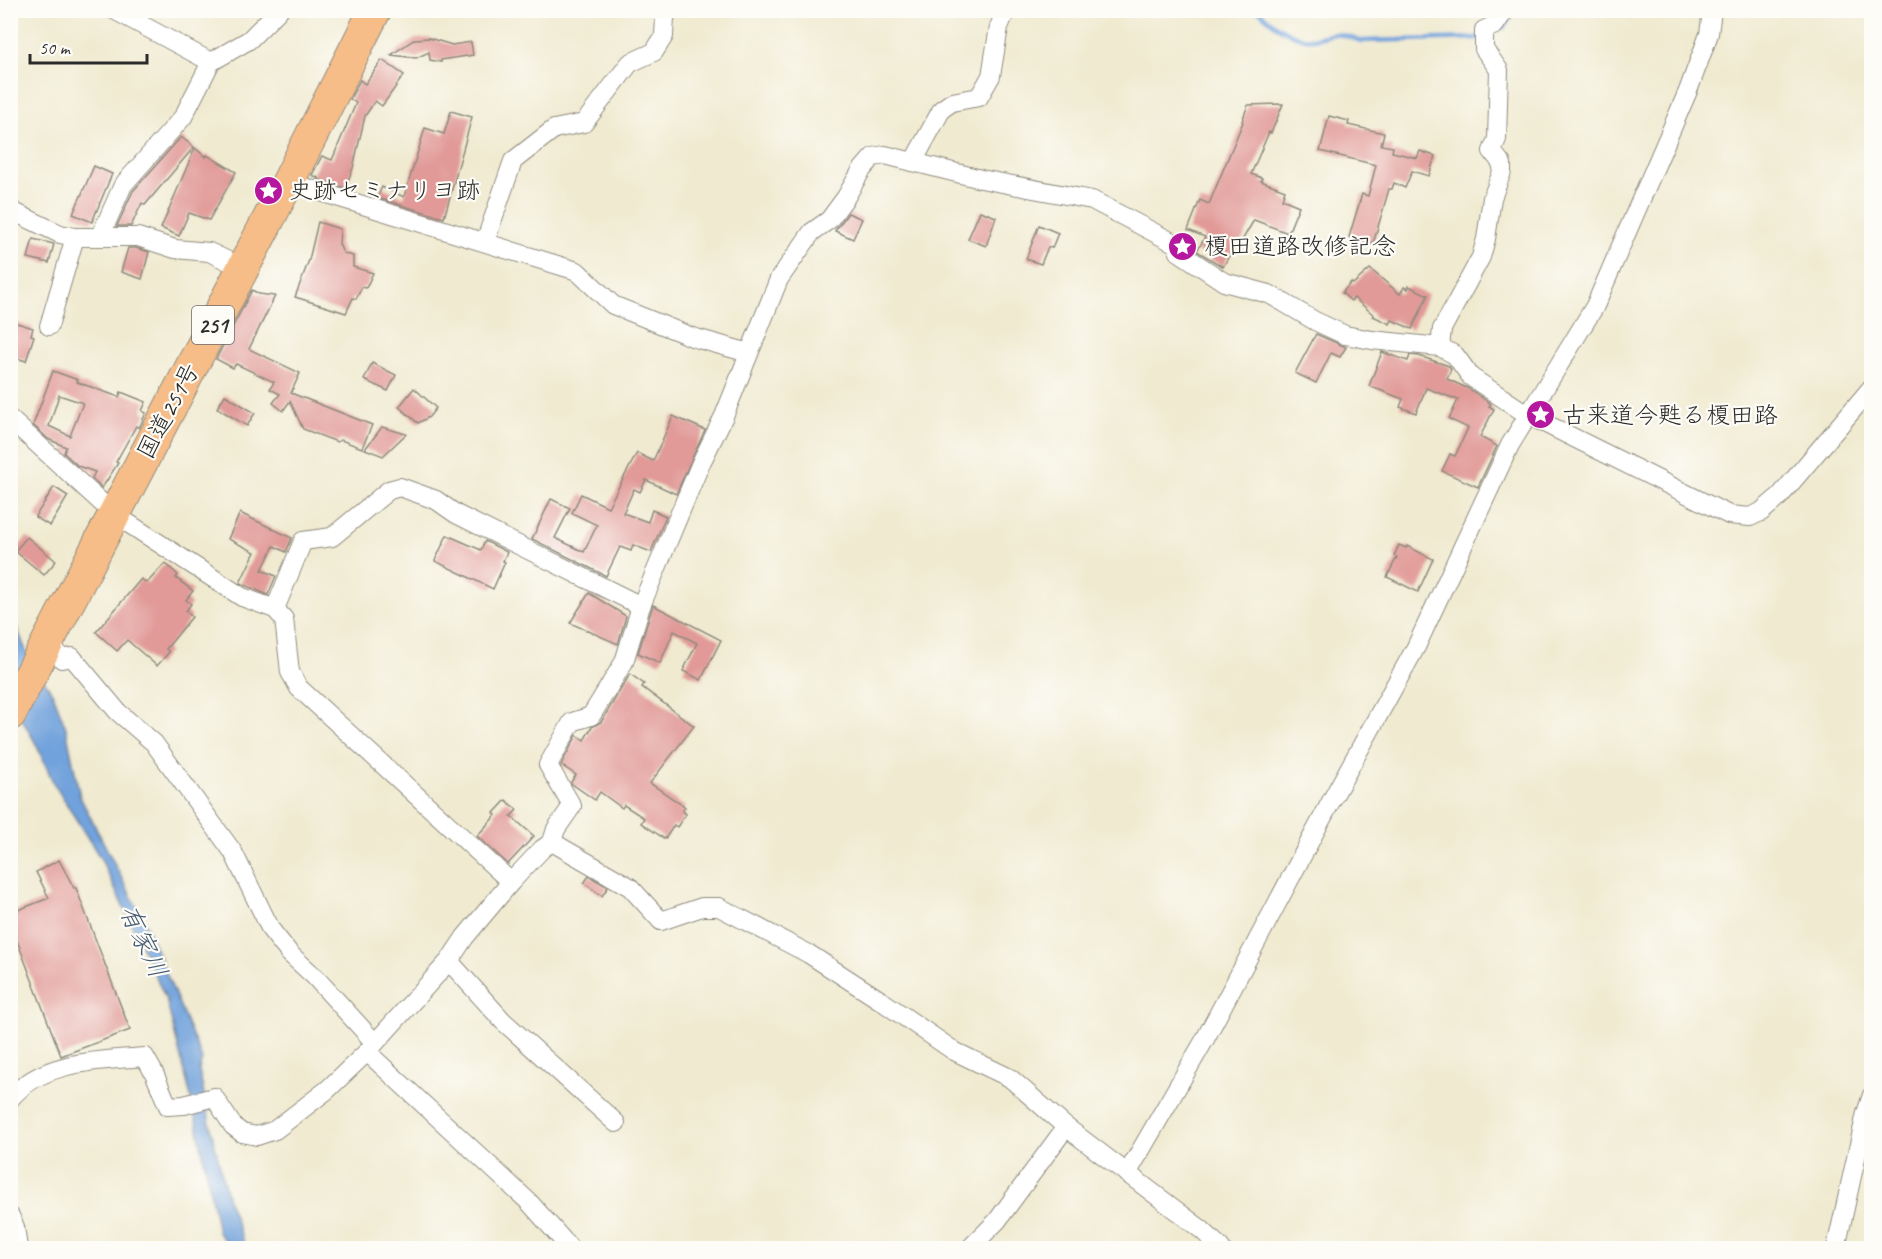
<svg xmlns="http://www.w3.org/2000/svg" width="1882" height="1259" font-family="Caveat,'Klee One',sans-serif">
	<rect width="100%" height="100%" fill="#fdfcf7"/>
	<filter id="ink" filterUnits="userSpaceOnUse"><feTurbulence type="fractalNoise" baseFrequency=".0167" numOctaves="2"/><feDisplacementMap in="SourceGraphic" scale="12" xChannelSelector="R" yChannelSelector="G"/><feConvolveMatrix kernelMatrix="1 2 1 2 8 2 1 2 1" color-interpolation-filters="sRGB"/></filter>
	<filter id="wash" filterUnits="userSpaceOnUse"><feTurbulence type="fractalNoise" baseFrequency=".008" numOctaves="4" result="noise"/><feDisplacementMap in="SourceGraphic" scale="24" xChannelSelector="R" yChannelSelector="G"/><feGaussianBlur stdDeviation="1.35" result="paint"/><feColorMatrix in="noise" values="0 0 0 0 0 0 0 0 0 0 0 0 0 0 0 0 0 1.4 0 .05"/><feComposite in="paint" operator="in"/></filter>
	<g filter="url(#wash)">
		<rect width="100%" height="100%" fill="#f0ead0"/>
		<!-- water -->
		<polygon fill="#71a2dc" stroke="#4e6684" stroke-width="1.5" points="10,602 14,620 28,656 53,694 66,728 80,797 146,925 202,1059 199,1070 211,1128 228,1200 246,1248 230,1248 218,1232 194,1109 166,999 101,859 54,784 36,744 11,700"/>
		<g fill="none" stroke-linecap="round" stroke-linejoin="round">
			<!-- stream -->
			<g stroke="#71a2dc" stroke-width="4.5">
				<path d="M1258,10c13,13 34,29 53,29 7,0 15,-4 23,-5 9,0 18,4 27,7l118,-3"/>
				<polyline points="1503,28 1515,10"/>
			</g>
		</g>
		<g id="blocks">
			<!-- building -->
			<g fill="#e19a97" fill-rule="evenodd">
				<polygon points="429,38 452,45 471,42 473,55 441,60 441,62 430,60 429,52 416,58 391,55 415,39"/>
				<polygon points="382,60 404,75 382,106 375,101 365,116 353,168 345,188 317,179 318,178 312,175 322,156 332,160 356,103 350,99 359,82 360,80 365,84"/>
				<polygon points="1283,104 1271,133 1269,132 1251,174 1262,178 1261,181 1285,190 1282,199 1299,206 1288,233 1254,220 1237,249 1234,247 1223,267 1197,251 1205,237 1188,230 1200,200 1209,204 1243,122 1242,121 1248,105"/>
				<polygon points="451,111 472,117 444,218 377,198 382,187 404,197 425,128 444,134"/>
				<polygon points="1329,116 1349,121 1348,125 1384,133 1381,145 1393,147 1392,152 1417,158 1420,151 1435,156 1429,176 1412,171 1405,188 1394,183 1392,189 1389,189 1373,244 1349,237 1362,194 1368,196 1376,165 1320,151"/>
				<polygon points="181,137 194,147 145,205 142,203 131,226 117,226 133,191"/>
				<polygon points="195,148 206,157 207,155 236,172 209,220 189,213 179,236 161,228"/>
				<polygon points="94,166 112,174 92,222 73,214"/>
				<polygon points="980,211 996,217 986,246 968,239"/>
				<polygon points="848,213 862,219 853,239 835,231"/>
				<polygon points="318,222 340,229 339,244 343,253 353,256 353,267 373,273 366,288 362,287 356,299 353,298 346,313 295,297 309,260"/>
				<polygon points="1039,225 1058,233 1052,248 1048,247 1041,264 1026,259"/>
				<polygon points="33,239 54,244 49,263 28,258"/>
				<polygon points="128,248 136,248 149,252 142,279 121,272"/>
				<polygon points="1370,269 1400,294 1404,287 1408,289 1409,286 1428,295 1412,329 1392,320 1390,324 1373,316 1374,315 1354,298 1351,301 1342,293 1351,282 1353,284"/>
				<polygon points="252,290 259,294 275,296 249,349 300,373 291,393 372,425 362,448 341,440 337,442 303,429 290,401 283,411 273,403 280,394 270,389 274,382 236,364 233,368 216,359"/>
				<polygon points="14,322 33,328 31,335 34,336 26,361 10,356 10,334"/>
				<polygon points="1316,334 1346,347 1340,357 1331,353 1316,383 1295,373"/>
				<polygon points="1382,352 1408,361 1410,355 1419,356 1449,366 1451,369 1447,379 1469,389 1491,404 1489,406 1494,409 1480,437 1497,446 1478,487 1442,471 1450,454 1455,456 1468,428 1449,419 1458,400 1426,388 1416,413 1400,407 1403,399 1369,386"/>
				<polygon points="372,363 396,375 388,391 364,380"/>
				<path d="M53,371l25,9 -1,2 42,15 2,-5 25,10 -4,9 4,2 -7,15 -3,-2 -20,36 2,1 -16,25 -10,-10 3,-6 -17,-6 -14,-13 2,-6 -18,-8 -15,-14zM59,395l24,8 -13,33 -21,-10z"/>
				<polygon points="414,388 436,408 429,417 418,423 399,407"/>
				<polygon points="225,395 255,413 247,426 217,408"/>
				<polygon points="673,416 705,430 676,494 646,480 640,492 634,489 623,513 648,522 652,510 666,516 651,552 633,545 631,551 620,547 606,576 532,539 551,499 570,508 555,538 584,552 597,525 572,513 581,494 608,507 637,453 653,461"/>
				<polygon points="382,427 406,434 383,456 365,449"/>
				<polygon points="54,487 68,496 50,526 35,517"/>
				<polygon points="240,513 292,538 286,552 274,546 262,570 276,576 268,595 240,583 255,552 228,539"/>
				<polygon points="447,535 481,550 485,541 507,552 503,561 505,562 493,589 435,561"/>
				<polygon points="27,537 56,561 44,575 15,551"/>
				<polygon points="1399,545 1406,548 1407,546 1433,559 1418,592 1387,577 1397,557 1394,556"/>
				<polygon points="165,563 178,575 176,578 193,591 186,600 191,604 186,611 192,617 166,649 169,652 157,666 127,640 117,651 96,632 141,579 147,583"/>
				<polygon points="589,593 626,616 618,644 570,623"/>
				<polygon points="653,605 721,640 701,680 683,671 697,643 674,631 660,663 638,653"/>
				<polygon points="630,674 644,684 642,687 694,726 650,783 685,807 682,811 686,814 677,827 674,825 665,839 641,823 644,818 624,805 622,808 600,792 595,800 572,784 571,782 576,775 561,765 577,735 584,740 592,727 601,722"/>
				<polygon points="506,800 517,810 511,816 534,836 508,864 477,836 496,815 494,813"/>
				<polygon points="59,860 74,888 76,888 130,1030 61,1056 10,922 10,913 49,898 36,872"/>
				<polygon points="589,876 608,887 602,896 584,883"/>
			</g>
		</g>
	</g>
	<g filter="url(#ink)">
		<use href="#blocks" fill-opacity="0" stroke="#8e8a7e" stroke-width="1.5"/>
		<g fill="none" stroke-linecap="round" stroke-linejoin="round">
			<defs>
				<g id="minor">
					<polyline points="114,10 211,62"/>
					<polyline points="913,162 942,109 952,102 979,97 991,76 999,27 1006,10"/>
					<polyline points="288,182 577,271 613,305 692,337 749,353"/>
					<polyline points="10,210 60,234 75,237 138,237 175,249 209,252 243,268"/>
					<polyline points="100,237 123,185 183,117 211,62 249,40 279,10"/>
					<polyline points="485,242 513,161 554,129 584,123 630,63 654,52 664,36 665,17 670,10"/>
					<polyline points="49,326 75,237"/>
					<polyline points="1440,347 1442,329 1481,257 1486,239 1492,198 1502,172 1502,164 1492,151 1497,139 1499,70 1484,49 1484,30 1495,25 1505,10"/>
					<polyline points="10,419 114,514 242,597 275,609 284,619 290,672 299,688 511,882"/>
					<polyline points="275,609 303,541 332,537 389,490 400,487 436,500 456,514 641,606"/>
					<polyline points="58,653 62,659 72,657 118,712 154,743 233,852 271,930 290,954 315,977 375,1043"/>
					<polyline points="552,842 630,887 661,921 702,907 719,907 809,954 883,1002 954,1051 1010,1078 1066,1127 1202,1230 1221,1248"/>
					<polyline points="449,961 503,1021 616,1123"/>
					<polyline points="367,1052 529,1202 570,1248"/>
					<path d="M10,1099c32,-39 89,-38 135,-42l9,16 14,33 16,-1 30,-8 19,29 9,7 15,3 18,-6 52,-40 40,-38 82,-91 16,-24 46,-55 31,-33 10,-7 4,-13 16,-23 -24,-41 24,-43 19,-6 33,-54 17,-56 59,-141 24,-49 55,-137 33,-47 17,-12 17,-23 15,-26 12,-14 12,-2 96,24 111,21 84,44 3,8 45,30 45,12 46,27 30,14 27,5 68,7 15,8 16,22 57,38 201,100 21,2 11,-5 19,-16 92,-109"/>
					<polyline points="1127,1174 1204,1041 1336,792 1416,647 1510,445 1595,306 1688,91 1709,34 1712,10"/>
					<polyline points="10,1216 15,1227 18,1248"/>
					<polyline points="970,1248 997,1221 1066,1127"/>
					<polyline points="1836,1248 1866,1113 1872,1095"/>
				</g>
				<polyline id="trunk" points="10,714 288,182 375,10"/>
			</defs>
			<!-- minor casing -->
			<use href="#minor" stroke="#8e8a7e" stroke-width="20"/>
			<!-- trunk casing -->
			<use href="#trunk" stroke="#8e8a7e" stroke-width="34"/>
			<!-- minor -->
			<use href="#minor" stroke="#fff" stroke-width="18"/>
			<!-- trunk -->
			<use href="#trunk" stroke="#f7bd88" stroke-width="32"/>
		</g>
	</g>
	<!-- icons -->
	<defs>
		<symbol id="sight-disc" viewBox="-11 -11 22 22"><circle r="9.5" fill="#b5179e" stroke="#fdfcf7"/><path d="M0-6L1.8-2.2L6-1.7L2.9 1.2L3.7 5.4L0 3.3L-3.7 5.4L-2.9 1.2L-6-1.7L-1.8-2.2Z" fill="#fff"/></symbol>
	</defs>
	<g fill-rule="evenodd">
		<use href="#sight-disc" x="252" y="174" width="33" height="33"/>
		<use href="#sight-disc" x="1166" y="230" width="33" height="33"/>
		<use href="#sight-disc" x="1524" y="398" width="33" height="33"/>
	</g>
	<g text-anchor="middle" stroke-width="4.5" stroke-linejoin="round" paint-order="stroke">
		<!-- shield labels -->
		<rect fill="#fdfcf7" stroke="#6a6a68" stroke-width="1.5" x="192" y="306" width="42" height="38" rx="4.5"/>
		<g font-size="22" font-weight="bold" fill="#2b2b2b">
			<text x="213" y="333">251</text>
		</g>
		<!-- poi labels -->
		<g font-size="24" fill="#2b2b2b" stroke="#fdfcf7" text-anchor="start">
			<text x="289" y="198">史跡セミナリヨ跡</text>
			<text x="1204" y="254">榎田道路改修記念</text>
			<text x="1562" y="423">古来道今甦る榎田路</text>
		</g>
		<!-- street labels -->
		<g font-size="24" fill="#2b2b2b" stroke="#fdfcf7">
			<text transform="translate(168 411) rotate(-62)" y="8">国道251号</text>
		</g>
		<!-- water labels -->
		<g font-size="26" font-style="italic" fill="#475b72" stroke="#fdfcf7">
			<text transform="translate(144 941) rotate(65)" y="9">有家川</text>
		</g>
	</g>
	<!-- margin -->
	<rect width="1882" height="1259" fill="none" stroke="#fdfcf7" stroke-width="36"/>
	<!-- scale -->
	<path d="M30 54v9h117v-9" fill="none" stroke="#2b2b2b" stroke-width="3"/>
	<text x="39" y="54" font-size="18" fill="#2b2b2b" stroke="#fdfcf7" stroke-width="4.5" paint-order="stroke">50 m</text>
</svg>
